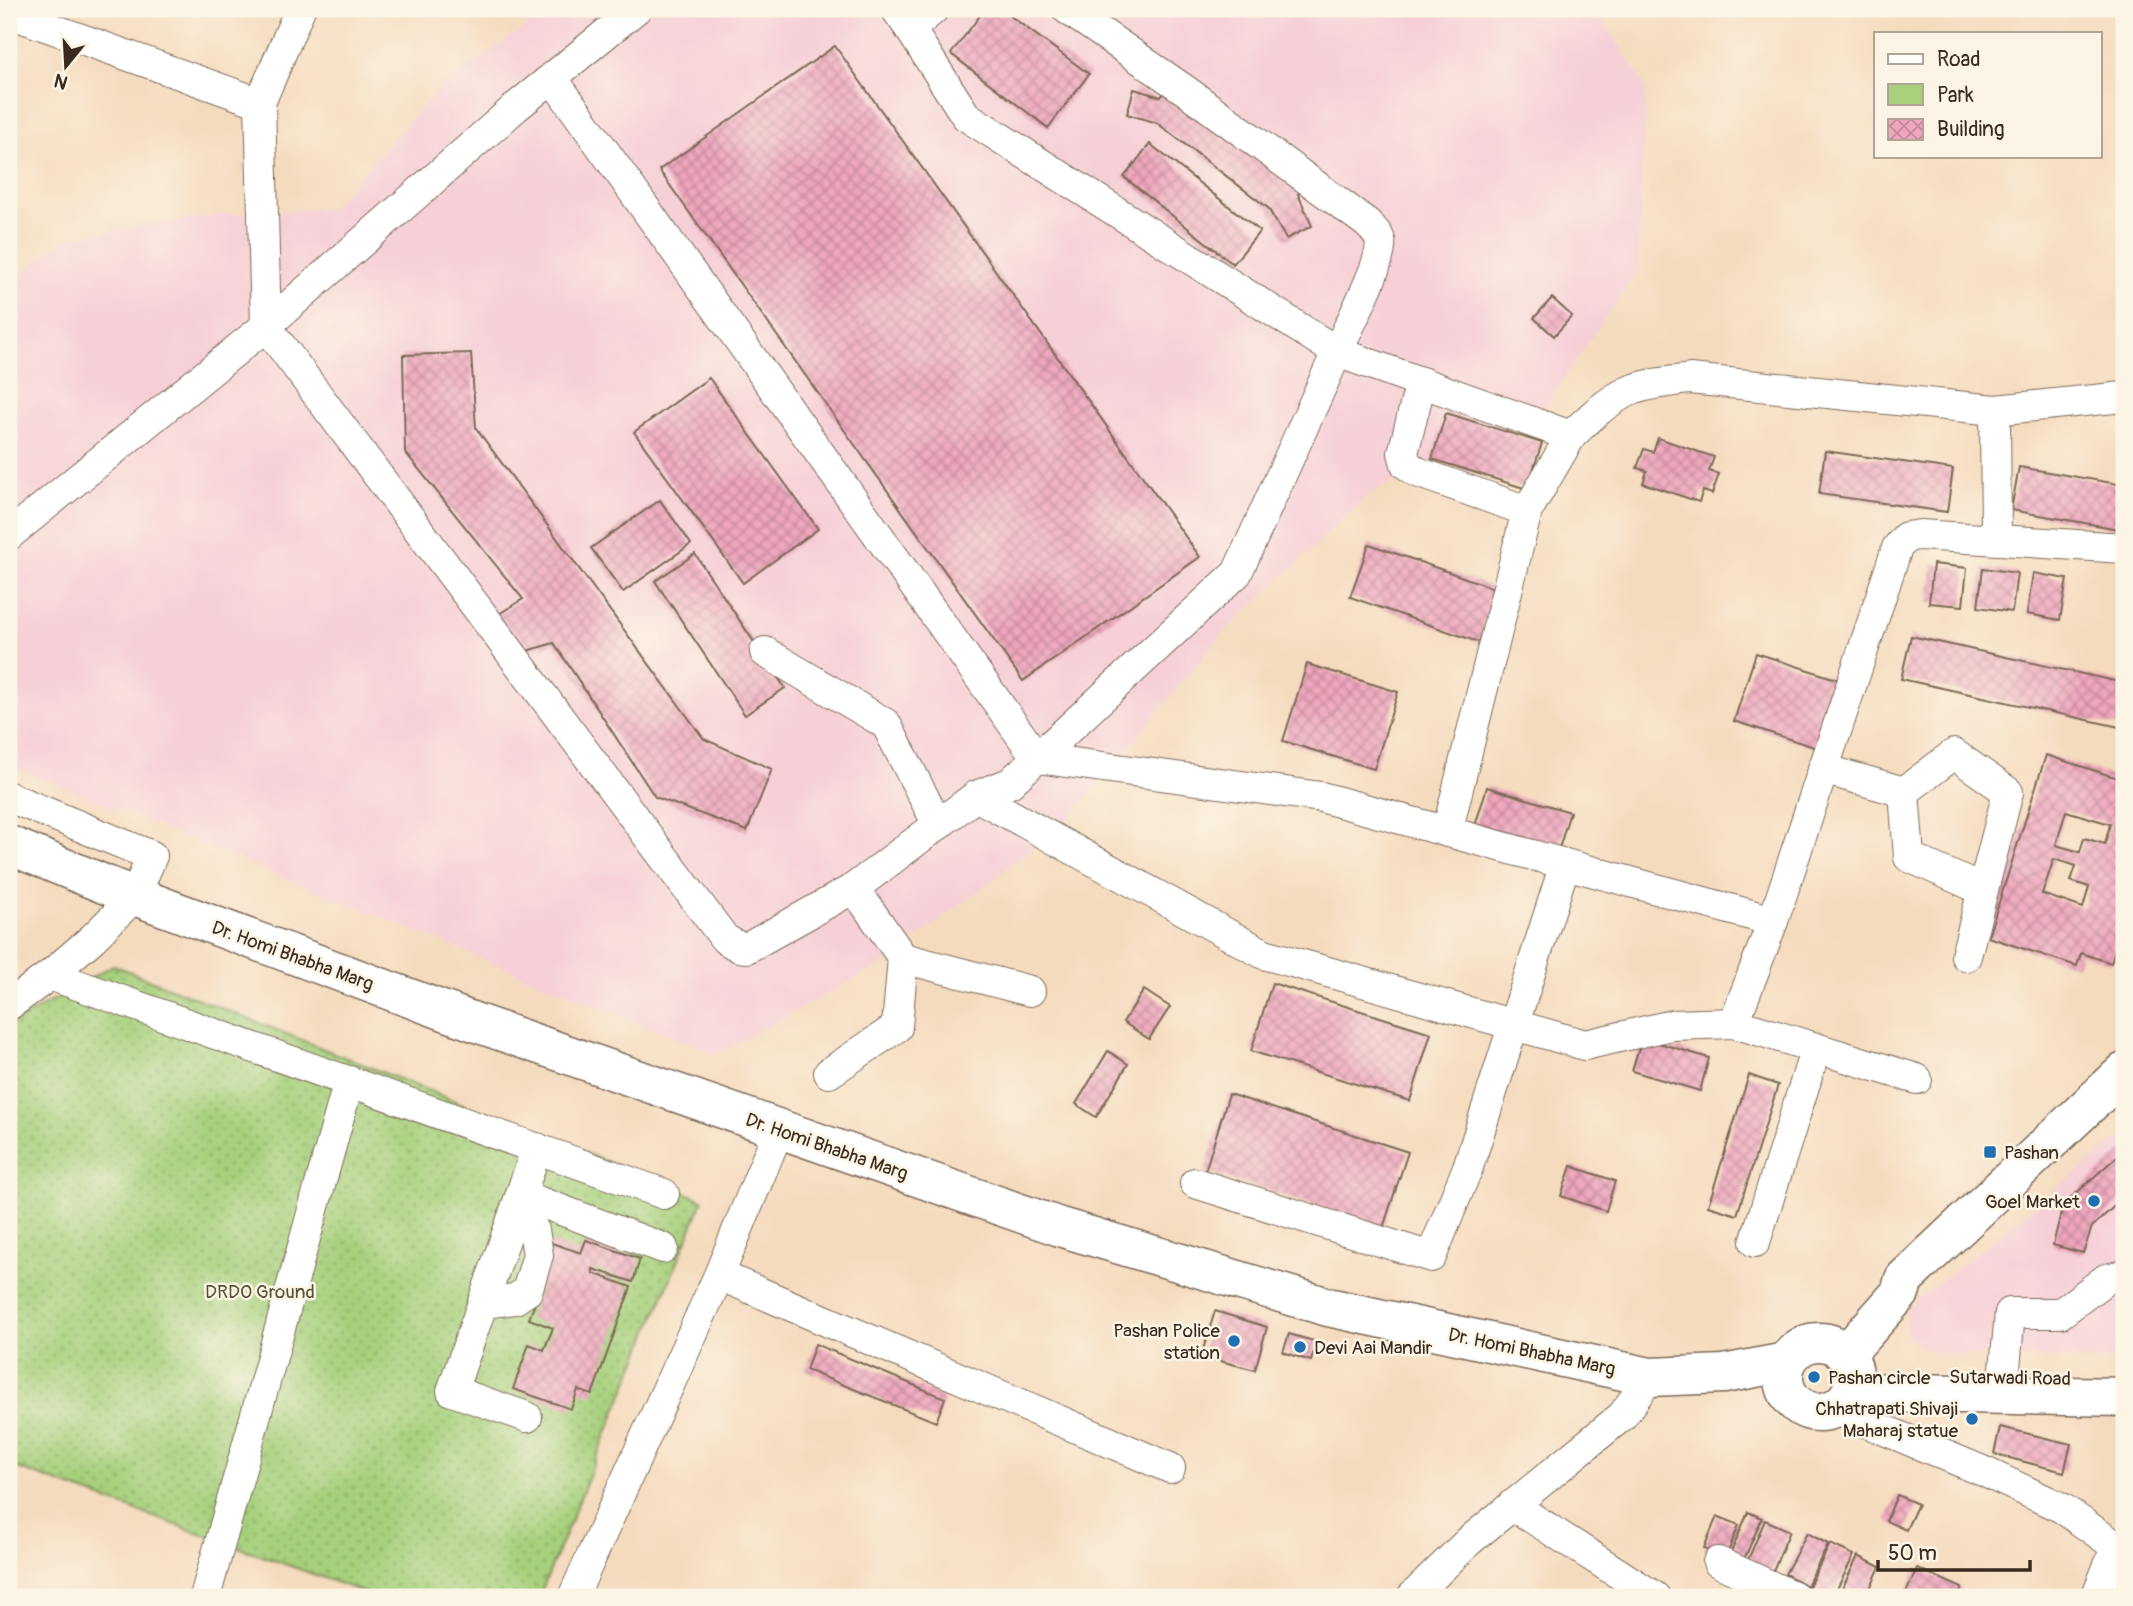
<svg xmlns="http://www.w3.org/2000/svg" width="2133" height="1606" font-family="Pangolin,sans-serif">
	<defs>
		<pattern id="green-dots" width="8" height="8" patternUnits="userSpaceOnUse" patternTransform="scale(1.75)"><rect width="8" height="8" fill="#a6d07c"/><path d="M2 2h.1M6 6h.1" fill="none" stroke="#88a965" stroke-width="1.8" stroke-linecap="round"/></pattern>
		<pattern id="building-cross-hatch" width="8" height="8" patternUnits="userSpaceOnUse" patternTransform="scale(1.75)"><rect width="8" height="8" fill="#efa7be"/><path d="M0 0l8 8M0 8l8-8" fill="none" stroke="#c3889a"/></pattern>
	</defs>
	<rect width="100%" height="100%" fill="#fcf5e5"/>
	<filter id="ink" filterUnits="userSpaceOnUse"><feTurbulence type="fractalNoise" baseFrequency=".0143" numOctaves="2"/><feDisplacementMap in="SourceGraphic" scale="14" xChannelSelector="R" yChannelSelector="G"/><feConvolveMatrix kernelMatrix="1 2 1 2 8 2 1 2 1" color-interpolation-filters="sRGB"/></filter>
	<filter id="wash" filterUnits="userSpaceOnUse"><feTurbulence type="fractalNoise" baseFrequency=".00686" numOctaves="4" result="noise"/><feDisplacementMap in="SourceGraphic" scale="28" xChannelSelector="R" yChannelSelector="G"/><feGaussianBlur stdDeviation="1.57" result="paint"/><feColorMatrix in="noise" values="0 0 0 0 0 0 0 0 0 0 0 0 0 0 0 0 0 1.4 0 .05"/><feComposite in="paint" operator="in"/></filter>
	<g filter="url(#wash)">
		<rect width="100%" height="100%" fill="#f5dbbe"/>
		<!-- built -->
		<g fill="#f6cfd7">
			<polygon points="551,9 1596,9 1646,87 1637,271 1540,413 1369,494 1222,634 1067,822 883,964 716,1054 9,765 9,285 67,237 220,215 331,208 443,85"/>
			<polygon points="2124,1135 2124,1361 1939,1354 1918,1346 1906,1332 1906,1309"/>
		</g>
		<!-- green -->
		<polygon fill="url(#green-dots)" stroke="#707d4d" stroke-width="2" points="113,965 703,1200 539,1597 377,1597 9,1465 9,1026"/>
		<g id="blocks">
			<!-- building -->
			<g fill="url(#building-cross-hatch)" fill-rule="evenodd">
				<polygon points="985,9 1001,9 1089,74 1048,128 951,54"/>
				<polygon points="835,46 1200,557 1023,681 659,170"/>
				<polygon points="1134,89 1161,97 1166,90 1301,191 1298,194 1312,226 1286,239 1268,208 1157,123 1127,114"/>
				<polygon points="1150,144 1260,231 1233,264 1124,177"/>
				<polygon points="1552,298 1572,316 1554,336 1534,318"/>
				<polygon points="471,353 476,428 704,739 772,769 747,831 655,797 554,643 523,652 494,617 523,599 405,452 403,355"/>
				<polygon points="709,378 818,529 743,583 634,432"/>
				<polygon points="1446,413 1542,443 1527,489 1432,459"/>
				<polygon points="1658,438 1714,457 1709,471 1719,474 1712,494 1703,491 1699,502 1643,483 1647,471 1637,468 1644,449 1653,452"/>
				<polygon points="1825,451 1953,469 1947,512 1819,494"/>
				<polygon points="2019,467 2124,485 2124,530 2011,510"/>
				<polygon points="660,500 691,544 623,592 591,548"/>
				<polygon points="1369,544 1497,589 1478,642 1350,597"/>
				<polygon points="695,554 785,688 745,715 655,581"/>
				<polygon points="1933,564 1967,568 1963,606 1929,603"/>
				<polygon points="1983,568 2017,573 2012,612 1978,607"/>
				<polygon points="2033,573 2067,579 2060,620 2027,614"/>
				<polygon points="1911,636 2124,683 2124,728 1901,679"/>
				<polygon points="1756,653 1842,681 1820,749 1734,721"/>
				<polygon points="1307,664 1398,692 1374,769 1283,741"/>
				<path d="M2046,755l78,25v140l-13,43 -30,-10 -4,13 -89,-29zM2066,811l44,13 -5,20 -21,-6 -4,14 -24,-7zM2054,859l22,7 -5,15 18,6 -6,21 -41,-14z"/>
				<polygon points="1487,787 1570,812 1558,852 1475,826"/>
				<polygon points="1272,983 1431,1033 1410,1101 1251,1051"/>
				<polygon points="1144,990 1170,1007 1149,1039 1123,1022"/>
				<polygon points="1642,1038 1709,1058 1700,1091 1632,1071"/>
				<polygon points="1108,1051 1128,1064 1096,1117 1076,1104"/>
				<polygon points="1749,1075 1778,1085 1737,1215 1708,1206"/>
				<polygon points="1229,1094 1408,1152 1383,1228 1205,1171"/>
				<polygon points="2124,1150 2124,1197 2092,1227 2083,1253 2053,1245 2063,1205"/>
				<polygon points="1571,1166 1615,1181 1606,1211 1561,1196"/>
				<polygon points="586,1240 640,1259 633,1282 593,1269 593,1273 631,1287 592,1395 578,1390 571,1409 513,1389 529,1344 544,1350 553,1328 529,1319 539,1293 546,1241 581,1253"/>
				<polygon points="1215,1311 1267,1327 1255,1370 1201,1356"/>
				<polygon points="1289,1334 1317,1342 1311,1361 1283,1352"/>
				<polygon points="815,1344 945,1398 936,1422 806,1370"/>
				<polygon points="2000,1427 2071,1444 2064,1472 1994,1454"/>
				<polygon points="1897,1495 1918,1504 1906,1530 1886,1521"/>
				<polygon points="1748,1512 1762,1518 1743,1562 1729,1557"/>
				<polygon points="1717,1516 1739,1525 1726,1557 1704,1548"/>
				<polygon points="1765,1520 1790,1531 1772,1573 1747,1562"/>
				<polygon points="1807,1533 1828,1544 1807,1586 1785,1574"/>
				<polygon points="1830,1544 1854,1555 1833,1597 1827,1597 1808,1588"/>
				<polygon points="1858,1556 1880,1567 1866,1597 1838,1597"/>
				<polygon points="1917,1568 1962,1588 1958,1597 1904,1597"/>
			</g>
		</g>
	</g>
	<g filter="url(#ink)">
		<use href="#blocks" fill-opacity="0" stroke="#7c6856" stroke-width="2"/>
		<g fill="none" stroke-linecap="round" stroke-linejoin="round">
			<defs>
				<g id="minor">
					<polyline points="896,9 910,29 934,9"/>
					<polyline points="9,13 260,103 266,326"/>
					<path d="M910,29l56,87 371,236c9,-21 48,-93 43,-112 -2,-7 -9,-13 -13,-17l-182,-133 -118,-81"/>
					<polyline points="553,79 1037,758 1321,797 1773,921 1734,1023"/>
					<polyline points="260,103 300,9"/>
					<polyline points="266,326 516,107 636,9"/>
					<polyline points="1421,382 1403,453 1406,464 1417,472 1527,511"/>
					<polyline points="1995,410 1996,540"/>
					<path d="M9,535l257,-209 459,613 14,8 8,1 107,-60 122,-92 34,-13 227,-210 100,-221 234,84c17,-17 36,-35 58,-45 19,-8 41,-9 61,-12l305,31 129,-13"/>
					<polyline points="765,652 886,724 938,825"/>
					<polyline points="1823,769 1904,792 1954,754 2008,792 1966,956"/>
					<polyline points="1904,792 1909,857 1983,890"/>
					<polyline points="976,796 1264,954 1585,1045 1672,1025 1734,1023 1917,1079"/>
					<polyline points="9,797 152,856 135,896 93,938 50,975 9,1005"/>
					<polyline points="1447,832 1527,511 1571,436"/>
					<polyline points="1773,921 1897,548 1906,537 1920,535 2124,548"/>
					<polyline points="903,958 1030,991"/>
					<polyline points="50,975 664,1194"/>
					<polyline points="829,1073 897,1027 903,958 854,888"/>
					<polyline points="1195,1183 1431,1257 1468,1167 1565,864"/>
					<polyline points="521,1195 663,1248"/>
					<polyline points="1755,1242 1816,1048"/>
					<polyline points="719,1275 1170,1468"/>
					<polyline points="483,1303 515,1299 527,1291 538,1255 534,1230 516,1208"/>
					<polyline points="2004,1379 2010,1313 2061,1313 2106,1279 2124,1275"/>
					<polyline points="1834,1409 1985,1472 2062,1508 2124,1552"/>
					<polyline points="527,1417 452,1391 537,1148"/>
					<polyline points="1512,1505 1655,1597"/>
					<polyline points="1718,1562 1795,1597"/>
					<polyline points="205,1597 349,1081"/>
					<polyline points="573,1597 719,1275 779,1129"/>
					<polyline points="1412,1597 1469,1541 1622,1416 1650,1377"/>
					<polyline points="2096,1597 2117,1545"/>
				</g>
				<g id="major">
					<polyline points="9,845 116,889 477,1023 1060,1227 1328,1307 1650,1377 1724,1374 1786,1362"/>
					<circle cx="1819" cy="1377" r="35"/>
					<polyline points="1846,1354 1900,1293 1904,1279 2124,1072"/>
					<polyline points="1851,1392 2124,1397"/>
				</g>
			</defs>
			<!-- minor casing -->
			<use href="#minor" stroke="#7c6856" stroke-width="32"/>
			<!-- major casing -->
			<use href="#major" stroke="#7c6856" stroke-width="41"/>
			<!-- minor -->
			<use href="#minor" stroke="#fff" stroke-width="30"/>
			<!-- major -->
			<use href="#major" stroke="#fff" stroke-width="38"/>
		</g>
	</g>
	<!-- markers -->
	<g fill="#1f6fb2" stroke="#fcf5e5" stroke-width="2.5">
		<rect x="1983" y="1145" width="14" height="14" rx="3.5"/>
		<circle cx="2094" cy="1201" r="7"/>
		<circle cx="1234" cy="1341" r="7"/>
		<circle cx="1300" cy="1347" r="7"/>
		<circle cx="1814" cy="1377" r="7"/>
		<circle cx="1972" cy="1419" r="7"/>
	</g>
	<g text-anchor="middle" stroke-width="5" stroke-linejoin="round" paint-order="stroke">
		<!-- street labels -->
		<g font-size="19" fill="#3b2a1e" stroke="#fcf5e5">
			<text transform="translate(293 955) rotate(20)" y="7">Dr. Homi Bhabha Marg</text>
			<text transform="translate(827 1146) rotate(19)" y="7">Dr. Homi Bhabha Marg</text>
			<text transform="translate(1532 1351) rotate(12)" y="7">Dr. Homi Bhabha Marg</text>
			<text transform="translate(2010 1377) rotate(1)" y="7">Sutarwadi Road</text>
		</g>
		<!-- poi labels -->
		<g font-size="19" fill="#3b2a1e" stroke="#fcf5e5" text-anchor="start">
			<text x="2004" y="1159">Pashan</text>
			<text x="2080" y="1208" text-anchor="end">Goel Market</text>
			<text x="1220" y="1337" text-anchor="end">Pashan Police<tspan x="1220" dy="22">station</tspan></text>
			<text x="1314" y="1354">Devi Aai Mandir</text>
			<text x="1828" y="1384">Pashan circle</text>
			<text x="1958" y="1415" text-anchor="end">Chhatrapati Shivaji<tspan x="1958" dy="22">Maharaj statue</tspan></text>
		</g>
		<!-- park labels -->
		<g font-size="19" fill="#565436" stroke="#fcf5e5">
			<text x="260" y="1298">DRDO Ground</text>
		</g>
	</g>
	<!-- margin -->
	<rect width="2133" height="1606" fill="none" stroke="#fcf5e5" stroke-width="35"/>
	<!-- legend -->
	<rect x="1874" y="32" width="228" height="126" fill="#fcf5e5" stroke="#afa495" stroke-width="2"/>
	<rect x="1888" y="54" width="35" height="10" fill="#ffffff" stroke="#afa495" stroke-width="2"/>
	<text x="1937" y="66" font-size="21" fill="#3b2a1e">Road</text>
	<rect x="1888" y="84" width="35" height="21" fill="#a6d07c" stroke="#afa495" stroke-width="2"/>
	<text x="1937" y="102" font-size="21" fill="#3b2a1e">Park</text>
	<rect x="1888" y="119" width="35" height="21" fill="url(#building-cross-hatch)" stroke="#afa495" stroke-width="2"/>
	<text x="1937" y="136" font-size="21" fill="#3b2a1e">Building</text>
	<!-- north arrow -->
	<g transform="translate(66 66) rotate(198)" stroke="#fcf5e5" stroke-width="5" paint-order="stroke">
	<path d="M0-5L12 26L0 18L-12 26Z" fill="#3b2a1e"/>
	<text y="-10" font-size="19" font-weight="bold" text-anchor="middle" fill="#3b2a1e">N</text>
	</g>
	<!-- scale -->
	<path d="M1878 1560v10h152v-10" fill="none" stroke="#3b2a1e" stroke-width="3.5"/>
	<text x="1888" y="1560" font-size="21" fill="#3b2a1e" stroke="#fcf5e5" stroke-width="5" paint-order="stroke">50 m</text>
</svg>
